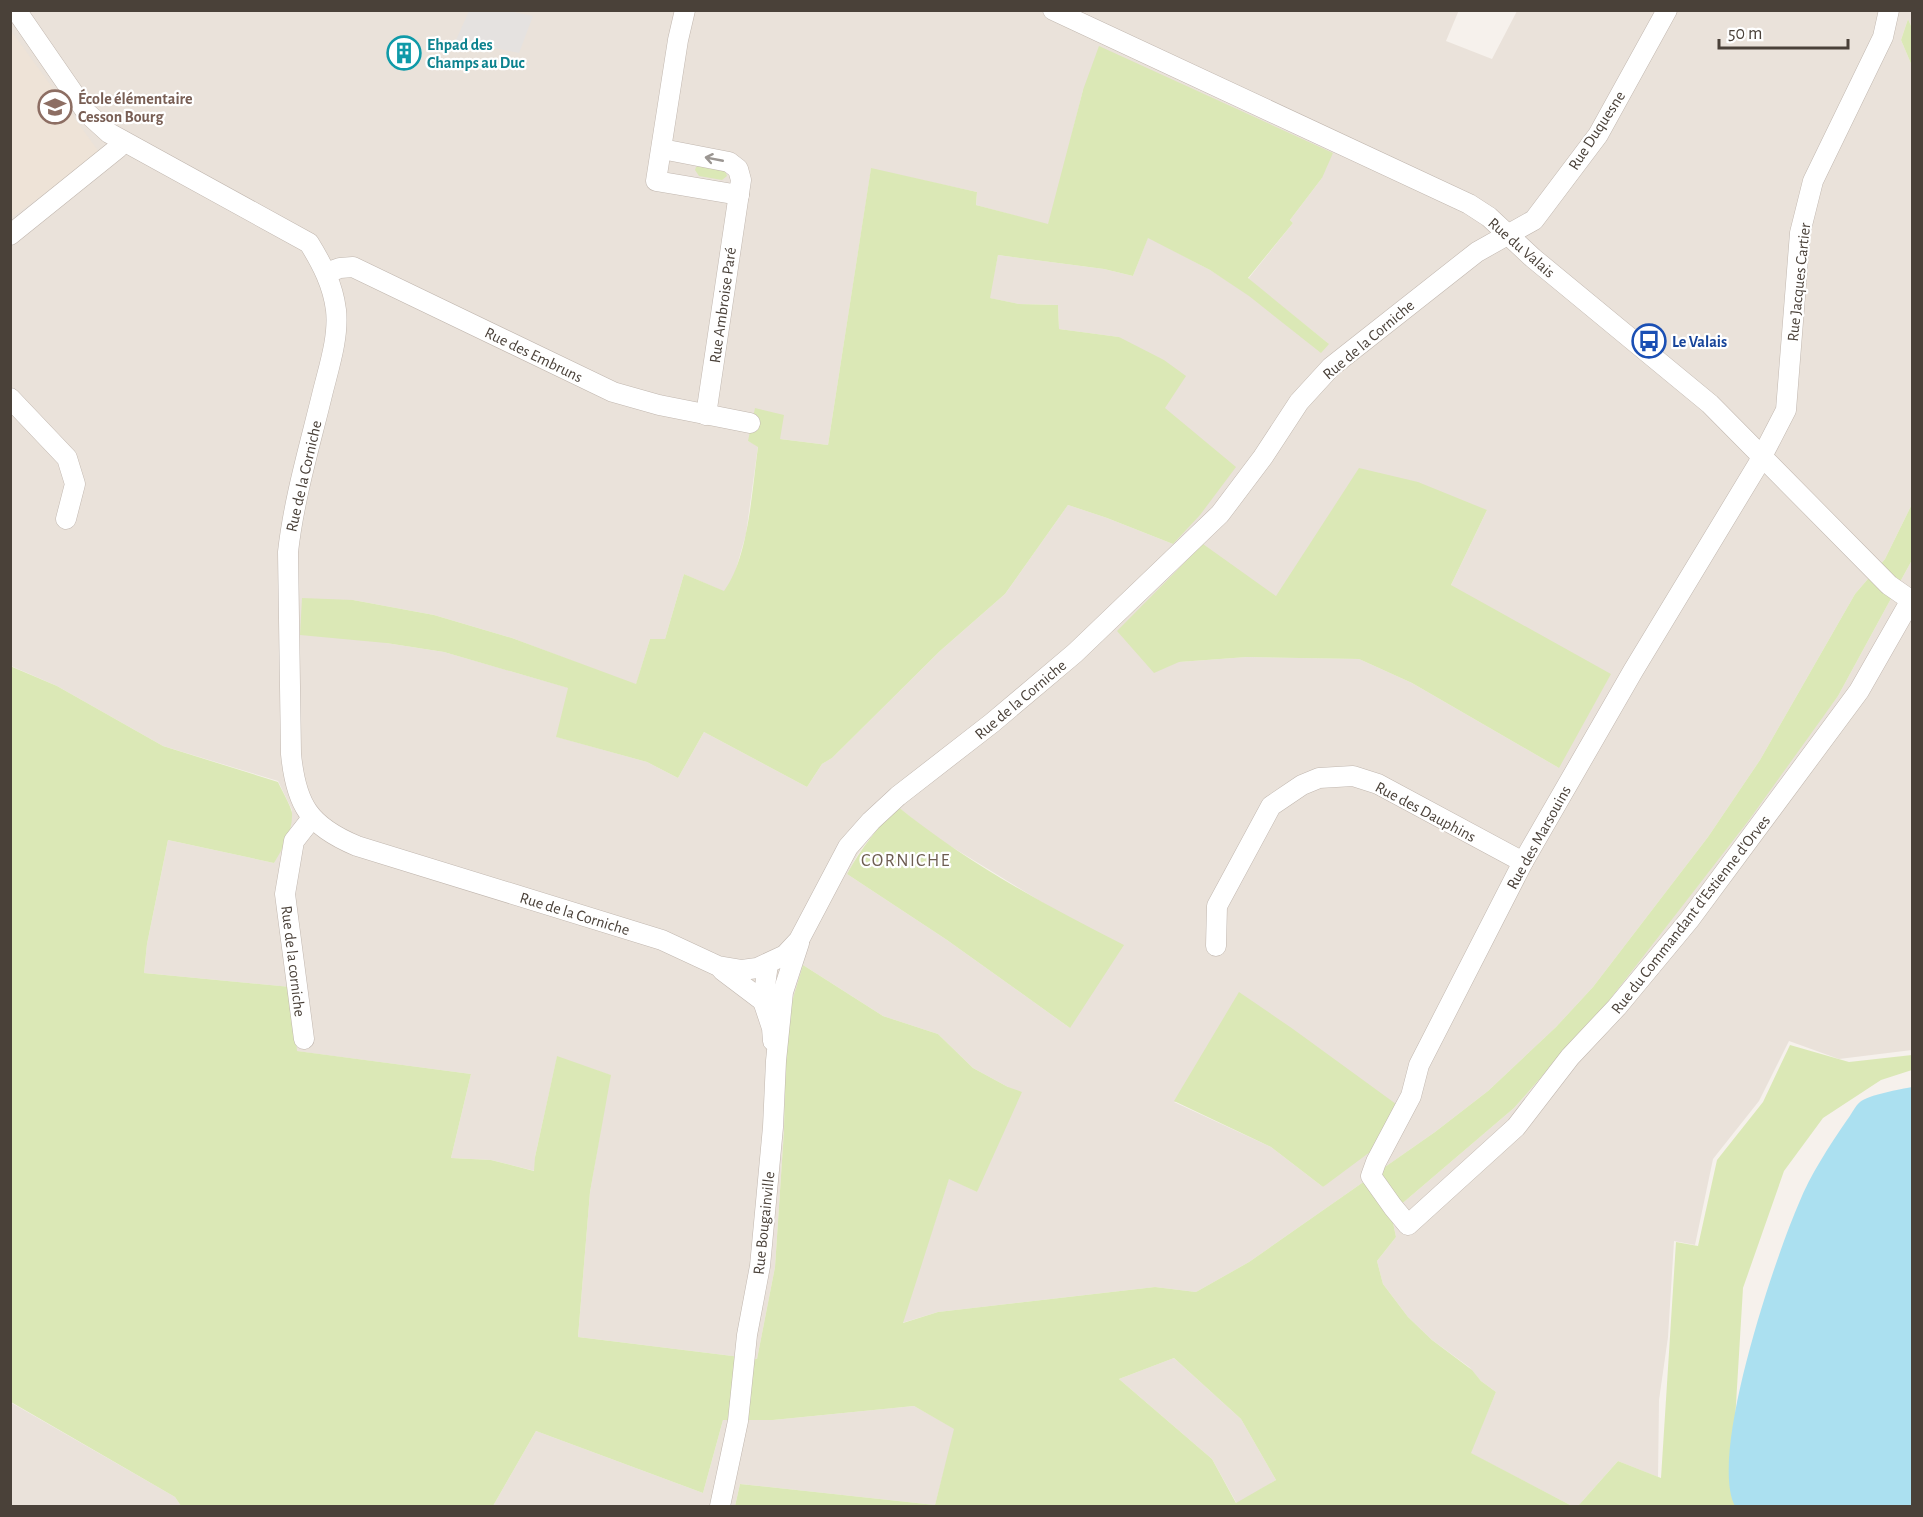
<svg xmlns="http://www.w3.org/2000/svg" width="1923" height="1517" font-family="'Alegreya Sans',sans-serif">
	<rect width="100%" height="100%" fill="#f6f1ec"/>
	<!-- residential -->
	<g fill="#eae2da" fill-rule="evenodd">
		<path d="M1459,10l-13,31 46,18 25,-48h395v17l-4,-9 -7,21 11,26v438l-27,55 -30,35 -95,166 -52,77 -115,150 -37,40 -68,64 -53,41 -186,130 -53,30 -41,-5 -217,25 -36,11 47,-145 28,14 31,-105 -35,-19 -35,-34 -55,-18 -80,-51 -18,101 -1,64 -9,137 -18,92 -179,-22 12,-145 20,-117 -53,-18 -22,100v14l-44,-11 -40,-2 20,-84 -175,-23 -6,-64 -146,-14 3,-29 21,-104 106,23 18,-53 -14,-29 -115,-35 -106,-60 -46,-20v-655zM1083,90l239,88 -32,42 3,3 -45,56 81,65 -119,-74 -62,-33 -15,39 -29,-7 -106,-14 -9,43 30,6 39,1 1,24 60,8 46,71 8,136 -66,-26 -39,-13 -63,89 -65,57 -108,107 -10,6 -15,23 -103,-55 -26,46 -31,-16 -90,-25 12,-49 -125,-36 -58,-9 -33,-43 81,15 78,23 124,47 14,-46h15l19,-65 41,18 8,-12 13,-46 12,-88 -10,-5 32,-2 48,6 43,-276 106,23 -1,13 73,20zM1487,510l-36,75 108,183 -147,-85 -53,-24 -112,-2 -68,5 97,-66zM898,807l36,29 114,70 22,122 -123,-88 -100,-66 11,-20 16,-22zM1174,1102l221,3 -16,29 -56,53 -52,-40z"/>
		<polygon points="1912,560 1912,1050 1839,1059 1789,1041 1759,1101 1713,1159 1695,1245 1674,1241 1668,1337 1659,1400 1658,1477 1618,1461 1578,1506 1572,1506 1470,1453 1496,1392 1481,1381 1469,1367 1432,1340 1408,1317 1383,1284 1377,1261 1396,1237 1391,1213 1514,1108 1611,998 1838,696"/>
		<polygon points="1174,1358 1241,1419 1276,1480 1237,1504 1212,1459 1119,1379"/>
		<polygon points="10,1402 175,1497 181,1506 11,1506"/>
		<polygon points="914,1406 955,1429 935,1505 740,1484 735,1506 493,1506 536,1431 703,1493 723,1420 773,1420"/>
	</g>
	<!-- education -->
	<polygon fill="#eee3d7" points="10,29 99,152 92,159 11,218"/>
	<!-- green -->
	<g fill="#dbe8b6" fill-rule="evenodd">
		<polygon points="1908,19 1912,28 1912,66 1901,40"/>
		<path d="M1099,46l234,107 -11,25 -32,42 3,3 -45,55 81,66 -8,9 -72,-57 -39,-26 -62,-32 -15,38 -29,-7 -106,-14 -8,43 29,6 39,1 1,24 60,8 45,23 22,16 -21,32 71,59 -36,48 -27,29 -66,-26 -39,-13 -63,89 -65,57 -108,107 -10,6 -15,23 -103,-55 -26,46 -31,-16 -91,-25 12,-49 -124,-36 -58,-9 -86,-8 2,-37 51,2 81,15 78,23 124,46 14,-45h15l19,-65 40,17c25,-34 28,-102 34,-144l-10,-6 7,-33 29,7 -4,24 48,6 43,-277 106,24 -1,13 72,19 35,-134z"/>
		<polygon points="701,165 725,171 727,176 722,180 699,176 695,170 696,167"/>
		<polygon points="1359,468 1418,482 1487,510 1451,585 1611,674 1559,768 1412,683 1359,659 1247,657 1179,662 1154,673 1117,631 1203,544 1276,596"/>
		<path d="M1912,504v56l-74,136 -89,124 -138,178 -97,110 -123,105 5,24 -19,24 6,23 25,33 24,23 40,30 9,11 15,11 -25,61 101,53h-837l5,-22 195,21 19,-76 -40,-23 -141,14h-50l-20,73 -167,-62 -43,75h-312l-6,-9 -164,-95 -1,-736 47,20 106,60 115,36c3,7 13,24 14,31 1,18 -9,35 -18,50l-106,-23 -21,104 -3,29 147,14 6,64 174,23 -20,84 40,2 43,11 1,-14 22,-101 54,19 -21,117 -12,145 179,22 18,-92 9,-137 1,-64 6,-61 12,-40 80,51 55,18 35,34 35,19 14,5 -45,100 -28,-13 -46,144 35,-11 217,-25 41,5 53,-30 186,-130 53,-41 68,-64 37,-40 115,-150 52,-77 95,-166 30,-35zM1174,1358l67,61 35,61 -40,23 -24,-44 -93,-80z"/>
		<path d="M897,806c70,57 148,99 227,139l-54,83 -123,-88 -100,-66c14,-26 31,-46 50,-68z"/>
		<polygon points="1239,992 1293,1029 1396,1104 1370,1152 1323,1187 1271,1147 1174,1101"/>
		<polygon points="1790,1045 1849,1062 1912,1055 1912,1070 1881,1080 1823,1118 1784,1171 1743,1288 1732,1470 1742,1506 1578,1506 1618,1461 1661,1478 1676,1242 1698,1246 1717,1160 1763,1102"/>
	</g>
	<!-- parking -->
	<polygon fill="#e5e2e0" points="469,11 509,11 533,16 519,53 456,40"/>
	<!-- water -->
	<path fill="#abe0f0" d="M1912,1087v419h-177c-27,-51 40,-248 64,-303 11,-28 31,-58 48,-83 4,-5 8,-14 13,-18 8,-7 41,-13 52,-15z"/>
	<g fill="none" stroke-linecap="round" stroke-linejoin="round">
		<defs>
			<g id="minor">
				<path d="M16,10l71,103 22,20 200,110c13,21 24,42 27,67 3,26 -7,57 -13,81 -13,54 -29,107 -35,161l3,202c5,51 18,72 66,92l305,94 56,26 24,4 15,-2 28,-13 14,-15 49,-93 23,-26 27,-25 94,-73 83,-70 145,-139 43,-57 36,-55 32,-35 146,-115 57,-32 64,-85 69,-125"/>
				<polyline points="685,10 678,40 656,181 739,195"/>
				<polyline points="1053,10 1469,204 1489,217 1533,258 1710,404 1889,585 1912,601"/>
				<polyline points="1889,10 1883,37 1813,181 1800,233 1786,410 1757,466 1633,671 1523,862 1419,1065 1411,1096 1376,1162 1371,1176 1393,1207 1408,1225 1516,1127 1570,1057 1617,1007 1690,919 1859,691 1911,600"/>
				<polyline points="662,149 729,162 738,169 741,180 706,415"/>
				<polyline points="10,235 118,148 121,140"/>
				<polyline points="326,273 340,268 353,267 613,392 659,405 750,423"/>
				<polyline points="10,398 67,458 75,484 66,519"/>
				<polyline points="1216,946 1217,906 1271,806 1302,785 1319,778 1353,776 1378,784 1523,862"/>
				<polyline points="768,964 763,1001 772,1028 773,1041"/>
				<polyline points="722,970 763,1001"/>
				<polyline points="304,1039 285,894 294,841 312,818"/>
				<polyline points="720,1506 738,1421 747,1335 760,1266 773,1127 776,1061 783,992 799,943"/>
			</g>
		</defs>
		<!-- minor casing -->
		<use href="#minor" stroke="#c1b7af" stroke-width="21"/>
		<!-- minor -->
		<use href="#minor" stroke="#fff" stroke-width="20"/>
	</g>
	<!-- one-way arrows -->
	<defs><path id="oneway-shaft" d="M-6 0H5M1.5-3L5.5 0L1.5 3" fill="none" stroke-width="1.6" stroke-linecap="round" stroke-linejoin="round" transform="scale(1.5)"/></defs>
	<use stroke="#9b9692" href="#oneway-shaft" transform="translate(714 159) rotate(-169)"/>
	<!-- icons -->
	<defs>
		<symbol id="building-ring" viewBox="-11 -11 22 22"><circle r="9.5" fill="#fff" stroke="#0f9aa8" stroke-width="1.5"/><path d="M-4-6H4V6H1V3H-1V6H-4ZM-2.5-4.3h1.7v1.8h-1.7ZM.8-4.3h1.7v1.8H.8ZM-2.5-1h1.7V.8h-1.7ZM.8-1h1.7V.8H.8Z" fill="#0f9aa8"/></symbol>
		<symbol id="school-ring" viewBox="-11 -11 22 22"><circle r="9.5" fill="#fff" stroke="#8d6e63" stroke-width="1.5"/><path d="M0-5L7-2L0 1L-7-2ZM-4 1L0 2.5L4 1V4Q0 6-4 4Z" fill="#8d6e63"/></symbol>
		<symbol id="bus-ring" viewBox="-11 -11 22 22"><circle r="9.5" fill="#fff" stroke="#1a4fb4" stroke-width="1.5"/><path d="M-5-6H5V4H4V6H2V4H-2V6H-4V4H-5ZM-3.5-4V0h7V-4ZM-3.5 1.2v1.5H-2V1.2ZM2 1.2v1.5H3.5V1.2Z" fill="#1a4fb4"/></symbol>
	</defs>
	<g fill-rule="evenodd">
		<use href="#building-ring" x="385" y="34" width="38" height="38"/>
		<use href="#school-ring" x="36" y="88" width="38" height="38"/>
		<use href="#bus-ring" x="1630" y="322" width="38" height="38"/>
	</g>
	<g text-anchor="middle" stroke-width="4.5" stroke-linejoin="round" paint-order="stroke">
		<!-- culture labels -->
		<g font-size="16" font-weight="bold" fill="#0d838f" stroke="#fff" text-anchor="start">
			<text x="427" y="50">Ehpad des<tspan x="427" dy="18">Champs au Duc</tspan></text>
		</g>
		<!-- education labels -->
		<g font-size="16" font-weight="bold" fill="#785e54" stroke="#fff" text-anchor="start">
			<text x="78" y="104">École élémentaire<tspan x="78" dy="18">Cesson Bourg</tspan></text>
		</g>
		<!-- street labels -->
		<g font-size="16" fill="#4a4139" stroke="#fff">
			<text transform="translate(1596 130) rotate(-57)" y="6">Rue Duquesne</text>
			<text transform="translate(1522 247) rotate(41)" y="6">Rue du Valais</text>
			<text transform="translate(1798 282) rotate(-84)" y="6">Rue Jacques Cartier</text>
			<text transform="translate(722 305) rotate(-82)" y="6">Rue Ambroise Paré</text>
			<text transform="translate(1368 339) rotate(-40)" y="6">Rue de la Corniche</text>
			<text transform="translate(534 354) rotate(26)" y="6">Rue des Embruns</text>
			<text transform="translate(303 476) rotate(-77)" y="6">Rue de la Corniche</text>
			<text transform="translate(1020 699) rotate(-40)" y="6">Rue de la Corniche</text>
			<text transform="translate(1426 811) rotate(28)" y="6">Rue des Dauphins</text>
			<text transform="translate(1538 837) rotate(-61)" y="6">Rue des Marsouins</text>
			<text transform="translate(575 913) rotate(17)" y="6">Rue de la Corniche</text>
			<text transform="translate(1690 914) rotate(-52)" y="6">Rue du Commandant d'Estienne d'Orves</text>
			<text transform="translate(294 961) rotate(83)" y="6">Rue de la corniche</text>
			<text transform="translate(763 1223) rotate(-84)" y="6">Rue Bougainville</text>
		</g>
		<!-- transit labels -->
		<g font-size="16" font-weight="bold" fill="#164399" stroke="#fff" text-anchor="start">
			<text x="1672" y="347">Le Valais</text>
		</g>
		<!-- neighbourhood labels -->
		<g font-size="18" letter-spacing="1.5" fill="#6d5d51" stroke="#fff">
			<text x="906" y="866">CORNICHE</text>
		</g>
	</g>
	<!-- border -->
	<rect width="1923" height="1517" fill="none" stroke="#4a4139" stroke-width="24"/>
	<!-- scale -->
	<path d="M1719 39v9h129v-9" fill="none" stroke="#4a4139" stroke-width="3"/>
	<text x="1728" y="39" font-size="18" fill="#4a4139" stroke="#ffffff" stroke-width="4.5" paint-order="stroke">50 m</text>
</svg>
